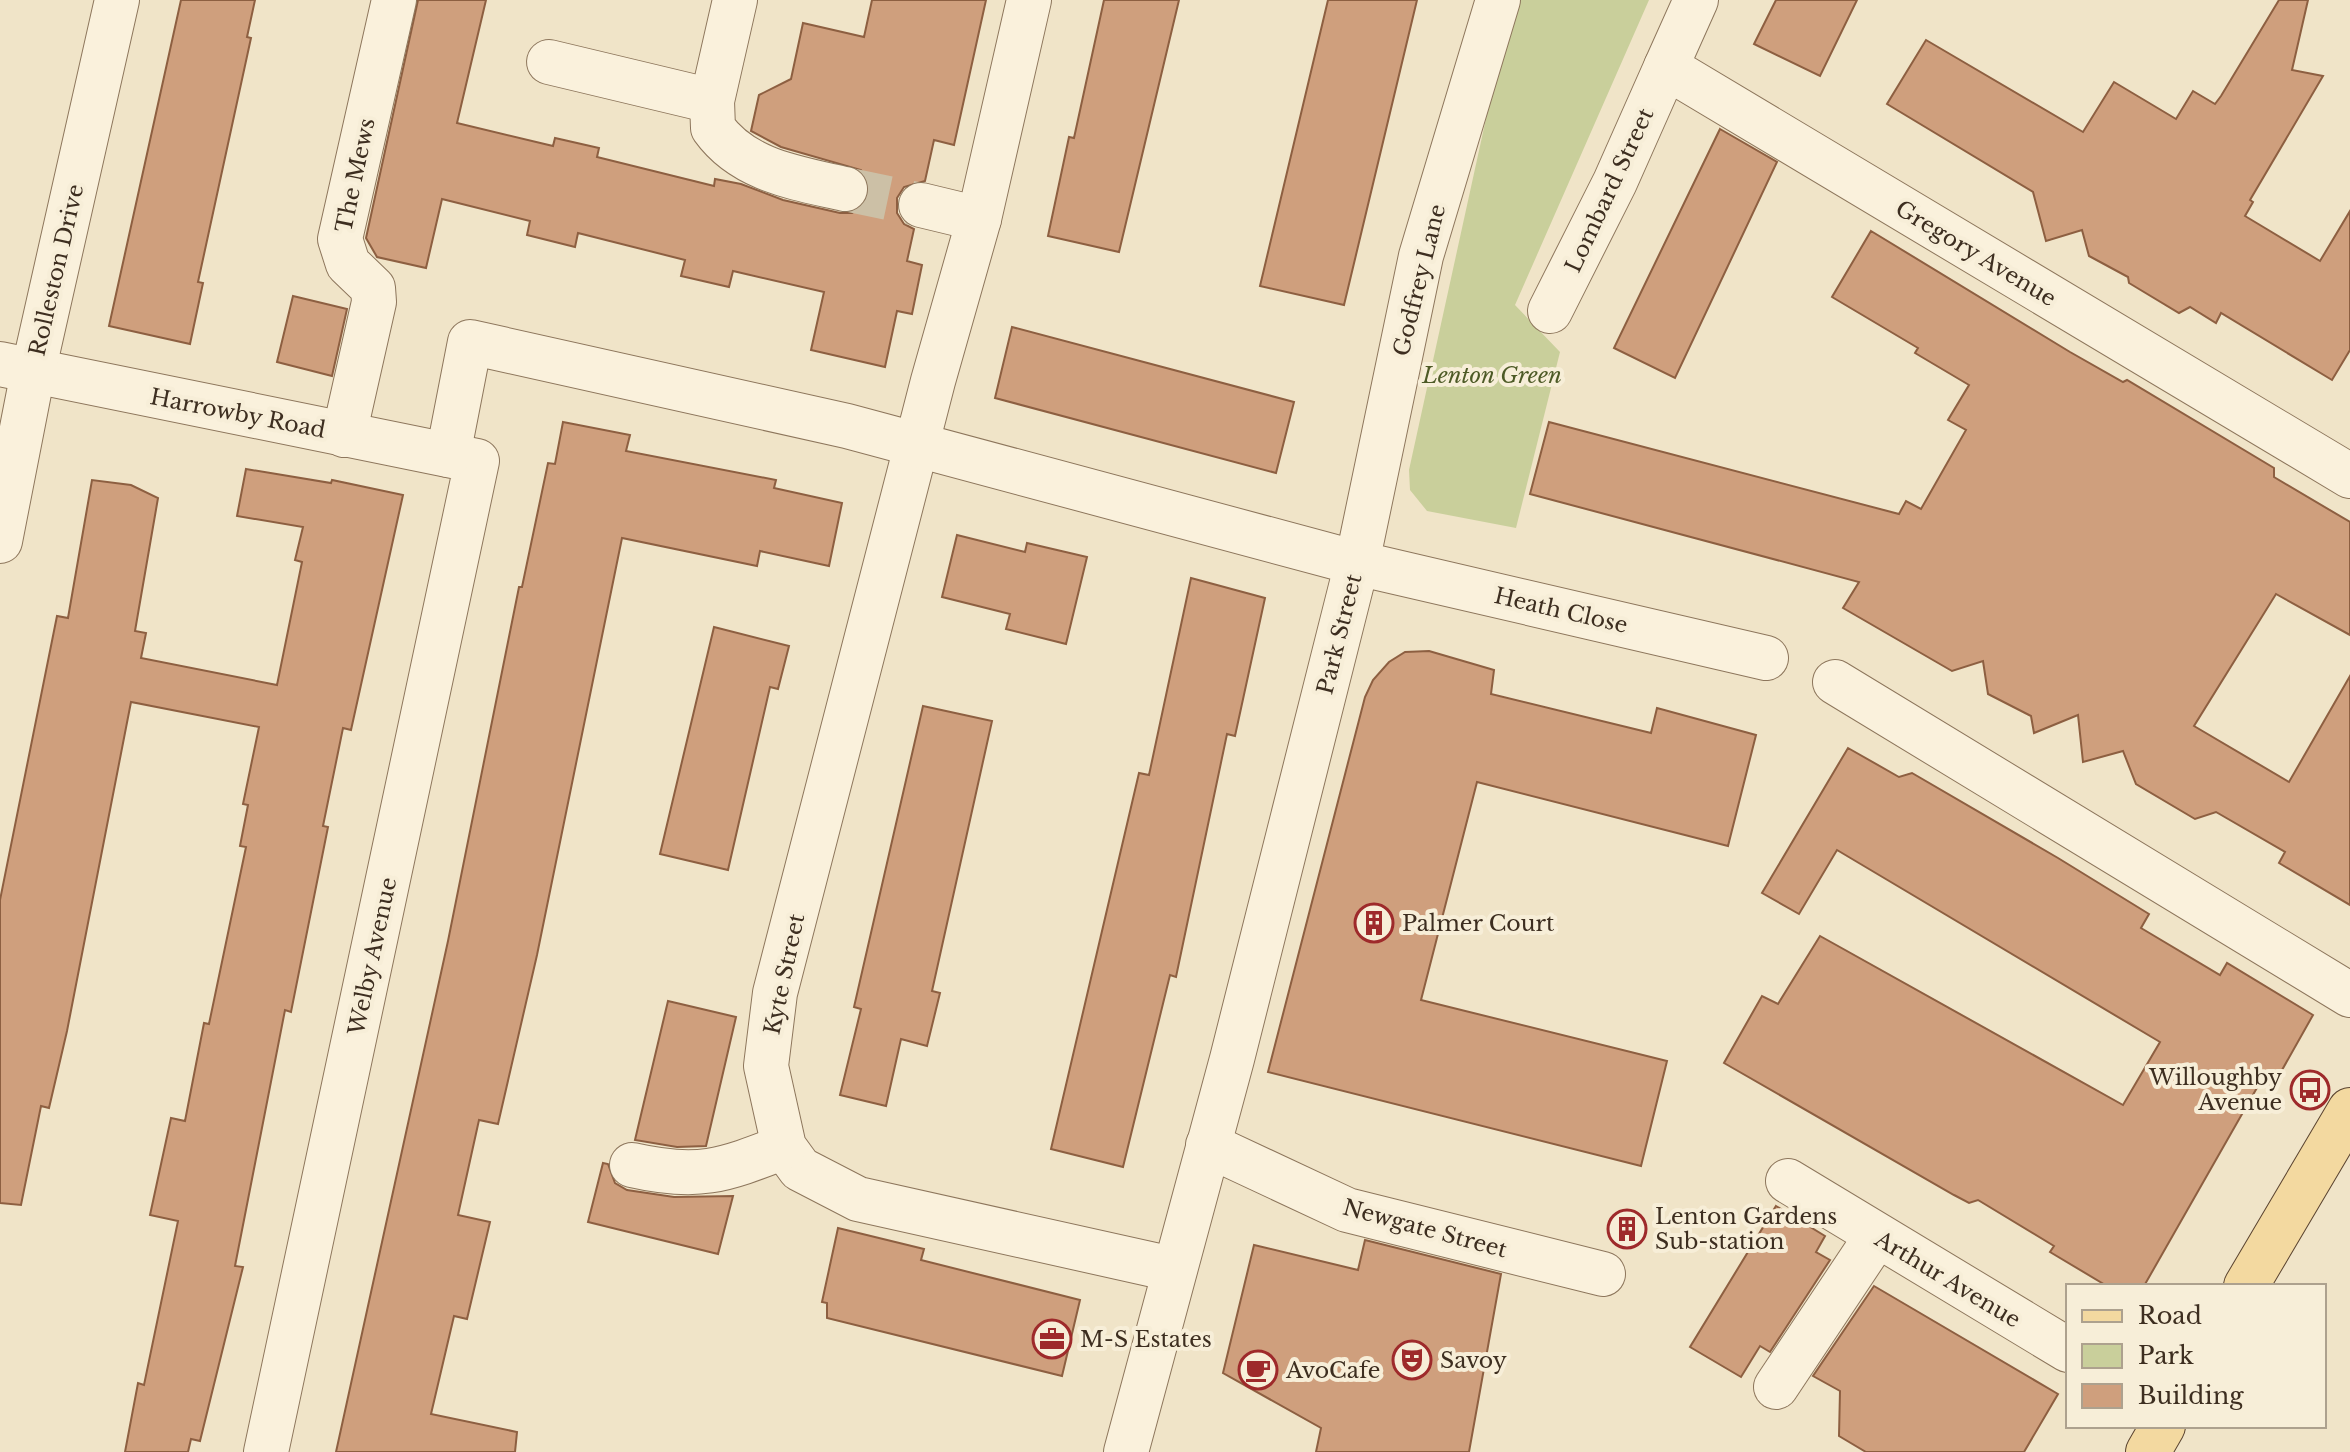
<svg xmlns="http://www.w3.org/2000/svg" width="2350" height="1452" font-family="'Libre Baskerville',serif">
	<rect width="100%" height="100%" fill="#f0e4c8"/>
	<!-- green -->
	<polygon fill="#c9cf9b" points="1512,0 1649,0 1515,305 1560,352 1516,528 1427,511 1410,490 1409,470"/>
	<!-- building -->
	<g fill="#cf9f7d" stroke="#8d5f41" stroke-width="2">
		<polygon points="181,0 255,0 247,37 251,38 198,282 203,283 190,344 109,326"/>
		<polygon points="418,0 486,0 457,123 553,146 555,138 599,148 597,157 714,186 715,179 741,184 783,200 840,213 852,213 863,206 869,195 869,182 861,170 781,147 751,131 759,95 791,79 803,23 864,37 872,0 986,0 954,145 934,140 925,181 904,187 897,198 897,213 904,224 914,229 907,261 922,265 912,314 897,311 885,367 811,350 824,292 733,271 729,287 681,276 685,260 578,233 575,247 527,235 530,221 442,199 426,268 377,257 366,238"/>
		<polygon points="1104,0 1179,0 1119,252 1048,236 1069,137 1074,138"/>
		<polygon points="1328,0 1417,0 1344,305 1260,286"/>
		<polygon points="1776,0 1857,0 1820,76 1754,44"/>
		<polygon points="2279,0 2308,0 2292,70 2323,76 2250,200 2253,202 2245,216 2320,261 2350,211 2350,350 2332,380 2221,313 2216,323 2190,307 2179,313 2129,283 2128,277 2089,256 2082,230 2046,241 2033,192 1887,104 1926,40 2083,132 2114,82 2176,119 2193,91 2215,104 2221,96"/>
		<polygon points="1720,129 1777,162 1675,378 1614,348"/>
		<polygon points="1871,231 2070,352 2123,382 2127,380 2274,468 2274,477 2350,522 2350,635 2276,594 2194,726 2289,782 2350,676 2350,905 2279,863 2285,852 2216,812 2195,819 2136,784 2123,751 2083,762 2078,715 2034,733 2031,716 1988,694 1983,661 1952,671 1843,608 1859,582 1530,494 1549,422 1899,514 1906,501 1921,509 1966,430 1948,420 1969,385 1915,353 1918,348 1832,297"/>
		<polygon points="293,296 347,309 332,376 277,362"/>
		<polygon points="1012,327 1294,402 1276,473 995,398"/>
		<polygon points="563,422 630,435 626,451 776,480 774,488 842,503 829,566 760,551 757,566 622,538 537,955 498,1124 479,1120 458,1215 490,1222 467,1319 454,1316 431,1414 517,1432 515,1452 336,1452 448,941 519,587 522,587 548,463 555,464"/>
		<polygon points="246,469 331,483 332,480 403,495 351,730 343,728 323,826 328,827 291,1012 285,1010 235,1266 243,1267 200,1441 191,1439 188,1452 125,1452 138,1383 144,1385 178,1221 150,1215 171,1118 185,1121 204,1023 209,1024 246,847 240,846 248,805 243,804 259,727 131,702 67,1031 49,1108 41,1106 21,1205 0,1203 0,900 57,616 68,618 92,480 131,485 158,498 135,631 146,633 141,658 277,685 302,562 295,560 303,527 237,516"/>
		<polygon points="957,535 1025,552 1027,543 1087,557 1066,644 1006,629 1010,614 942,597"/>
		<polygon points="1191,578 1265,598 1235,736 1227,734 1176,977 1170,975 1123,1167 1051,1149 1139,773 1149,775"/>
		<polygon points="714,627 789,646 778,689 770,687 728,870 660,854"/>
		<polygon points="1429,651 1494,670 1491,694 1651,733 1657,708 1756,735 1728,846 1477,782 1421,1000 1667,1061 1641,1166 1268,1072 1365,697 1373,680 1389,662 1405,652"/>
		<polygon points="923,706 992,721 932,991 940,993 927,1046 901,1039 886,1106 840,1095 861,1009 854,1007"/>
		<polygon points="1848,748 1899,777 1912,773 2058,858 2149,914 2141,928 2220,975 2227,963 2313,1015 2273,1086 2258,1086 2144,1286 2107,1286 2050,1252 2054,1246 1978,1200 1969,1203 1954,1195 1724,1063 1762,996 1778,1004 1820,936 2123,1105 2160,1042 1837,850 1799,914 1762,893"/>
		<polygon points="668,1001 736,1017 706,1146 677,1147 635,1140"/>
		<polygon points="603,1163 608,1164 615,1183 627,1190 674,1197 733,1196 718,1254 588,1222"/>
		<polygon points="1776,1206 1825,1236 1816,1252 1830,1260 1770,1352 1760,1346 1741,1377 1690,1347"/>
		<polygon points="838,1228 924,1249 921,1260 1080,1300 1062,1376 827,1318 827,1303 822,1302"/>
		<polygon points="1365,1240 1501,1274 1469,1452 1316,1452 1321,1428 1223,1373 1254,1245 1358,1270"/>
		<polygon points="1874,1286 2058,1394 2024,1452 1866,1452 1839,1436 1840,1391 1813,1376"/>
	</g>
	<g fill="none" stroke-linecap="round" stroke-linejoin="round">
		<!-- minor-tunnel -->
		<polyline stroke="#ccc0a6" stroke-width="44" stroke-dasharray="44 22" stroke-linecap="butt" points="845,189 921,205"/>
		<defs>
			<g id="minor">
				<path d="M735,0l-23,101 1,27c31,43 84,50 132,61"/>
				<polyline points="1029,0 979,219 933,381 775,993 766,1066 784,1147 800,1169 858,1199 1172,1269"/>
				<polyline points="1696,0 1666,67 2350,476"/>
				<polyline points="549,62 712,101"/>
				<polyline points="921,205 979,219"/>
				<polyline points="1550,311 1615,182 1666,67"/>
				<polyline points="0,364 477,461 266,1452"/>
				<polyline points="344,435 374,302 373,288 348,264 340,239 394,0"/>
				<polyline points="448,455 470,342 847,426 1357,563 1766,658"/>
				<polyline points="0,541 33,372 117,0"/>
				<polyline points="1835,682 2350,995"/>
				<polyline points="1208,1145 1347,1210 1603,1274"/>
				<path d="M632,1165c66,15 90,6 152,-18"/>
				<polyline points="1788,1181 2068,1350"/>
				<polyline points="1776,1387 1876,1237"/>
				<polyline points="1126,1452 1232,1059 1357,563 1421,256 1498,0"/>
			</g>
			<g id="major">
				<polyline points="2246,1286 2350,1110"/>
				<polyline points="2148,1452 2163,1426"/>
			</g>
		</defs>
		<!-- minor casing -->
		<use href="#minor" stroke="#8d765c" stroke-width="46"/>
		<!-- major casing -->
		<use href="#major" stroke="#5b4430" stroke-width="46"/>
		<!-- minor -->
		<use href="#minor" stroke="#faf1dc" stroke-width="44"/>
		<!-- major -->
		<use href="#major" stroke="#f3d9a0" stroke-width="44"/>
	</g>
	<!-- icons -->
	<defs>
		<symbol id="building-ring" viewBox="-11 -11 22 22"><circle r="9.5" fill="#f7eed8" stroke="#9e2a2b" stroke-width="1.5"/><path d="M-4-6H4V6H1V3H-1V6H-4ZM-2.5-4.3h1.7v1.8h-1.7ZM.8-4.3h1.7v1.8H.8ZM-2.5-1h1.7V.8h-1.7ZM.8-1h1.7V.8H.8Z" fill="#9e2a2b"/></symbol>
		<symbol id="bus-ring" viewBox="-11 -11 22 22"><circle r="9.5" fill="#f7eed8" stroke="#9e2a2b" stroke-width="1.5"/><path d="M-5-6H5V4H4V6H2V4H-2V6H-4V4H-5ZM-3.5-4V0h7V-4ZM-3.5 1.2v1.5H-2V1.2ZM2 1.2v1.5H3.5V1.2Z" fill="#9e2a2b"/></symbol>
		<symbol id="office-ring" viewBox="-11 -11 22 22"><circle r="9.5" fill="#f7eed8" stroke="#9e2a2b" stroke-width="1.5"/><path d="M-6-3h4V-5.5h4V-3h4V5H-6ZM-1-4.5V-3h2v-1.5ZM-6 0V1H6V0Z" fill="#9e2a2b"/></symbol>
		<symbol id="theatre-ring" viewBox="-11 -11 22 22"><circle r="9.5" fill="#f7eed8" stroke="#9e2a2b" stroke-width="1.5"/><path d="M-5-5.5Q0-4 5-5.5V0Q5 5 0 6Q-5 5-5 0ZM-3.3-2.5H-1v1.5H-3.3ZM1-2.5H3.3v1.5H1ZM-2.8 1Q0 5.5 2.8 1Z" fill="#9e2a2b"/></symbol>
		<symbol id="cafe-ring" viewBox="-11 -11 22 22"><circle r="9.5" fill="#f7eed8" stroke="#9e2a2b" stroke-width="1.5"/><path d="M-5.5-4.5H6V0H3Q3 3.5 0 3.5H-2.5Q-5.5 3.5-5.5 0ZM3-3.2v2h1.7v-2ZM-6 4.5H4V6H-6Z" fill="#9e2a2b"/></symbol>
	</defs>
	<g fill-rule="evenodd">
		<use href="#building-ring" x="1352" y="901" width="44" height="44"/>
		<use href="#bus-ring" x="2288" y="1068" width="44" height="44"/>
		<use href="#building-ring" x="1605" y="1207" width="44" height="44"/>
		<use href="#office-ring" x="1030" y="1317" width="44" height="44"/>
		<use href="#theatre-ring" x="1390" y="1338" width="44" height="44"/>
		<use href="#cafe-ring" x="1236" y="1348" width="44" height="44"/>
	</g>
	<g text-anchor="middle" stroke-width="8" stroke-linejoin="round" paint-order="stroke">
		<!-- street labels -->
		<g font-size="22" fill="#3d2e20" stroke="#f7eed8">
			<text transform="translate(355 175) rotate(-78)" y="8">The Mews</text>
			<text transform="translate(1609 190) rotate(-65)" y="8">Lombard Street</text>
			<text transform="translate(1976 253) rotate(31)" y="8">Gregory Avenue</text>
			<text transform="translate(56 270) rotate(-77)" y="8">Rolleston Drive</text>
			<text transform="translate(1419 280) rotate(-76)" y="8">Godfrey Lane</text>
			<text transform="translate(238 413) rotate(11)" y="8">Harrowby Road</text>
			<text transform="translate(1561 610) rotate(13)" y="8">Heath Close</text>
			<text transform="translate(1339 634) rotate(-76)" y="8">Park Street</text>
			<text transform="translate(372 956) rotate(-78)" y="8">Welby Avenue</text>
			<text transform="translate(784 974) rotate(-78)" y="8">Kyte Street</text>
			<text transform="translate(1425 1228) rotate(15)" y="8">Newgate Street</text>
			<text transform="translate(1948 1279) rotate(31)" y="8">Arthur Avenue</text>
		</g>
		<!-- park labels -->
		<g font-size="22" font-style="italic" fill="#4d5a26" stroke="#f7eed8">
			<text x="1492" y="383">Lenton Green</text>
		</g>
		<!-- poi labels -->
		<g font-size="22" fill="#3d2e20" stroke="#f7eed8" text-anchor="start">
			<text x="1402" y="931">Palmer Court</text>
			<text x="2282" y="1085" text-anchor="end">Willoughby<tspan x="2282" dy="25">Avenue</tspan></text>
			<text x="1655" y="1224">Lenton Gardens<tspan x="1655" dy="25">Sub-station</tspan></text>
			<text x="1080" y="1347">M-S Estates</text>
			<text x="1440" y="1368">Savoy</text>
			<text x="1286" y="1378">AvoCafe</text>
		</g>
	</g>
	<!-- legend -->
	<rect x="2066" y="1284" width="260" height="144" fill="#f7eed8" stroke="#ada18e" stroke-width="2"/>
	<rect x="2082" y="1310" width="40" height="12" fill="#f3d9a0" stroke="#ada18e" stroke-width="2"/>
	<text x="2138" y="1324" font-size="24" fill="#3d2e20">Road</text>
	<rect x="2082" y="1344" width="40" height="24" fill="#c9cf9b" stroke="#ada18e" stroke-width="2"/>
	<text x="2138" y="1364" font-size="24" fill="#3d2e20">Park</text>
	<rect x="2082" y="1384" width="40" height="24" fill="#cf9f7d" stroke="#ada18e" stroke-width="2"/>
	<text x="2138" y="1404" font-size="24" fill="#3d2e20">Building</text>
</svg>
